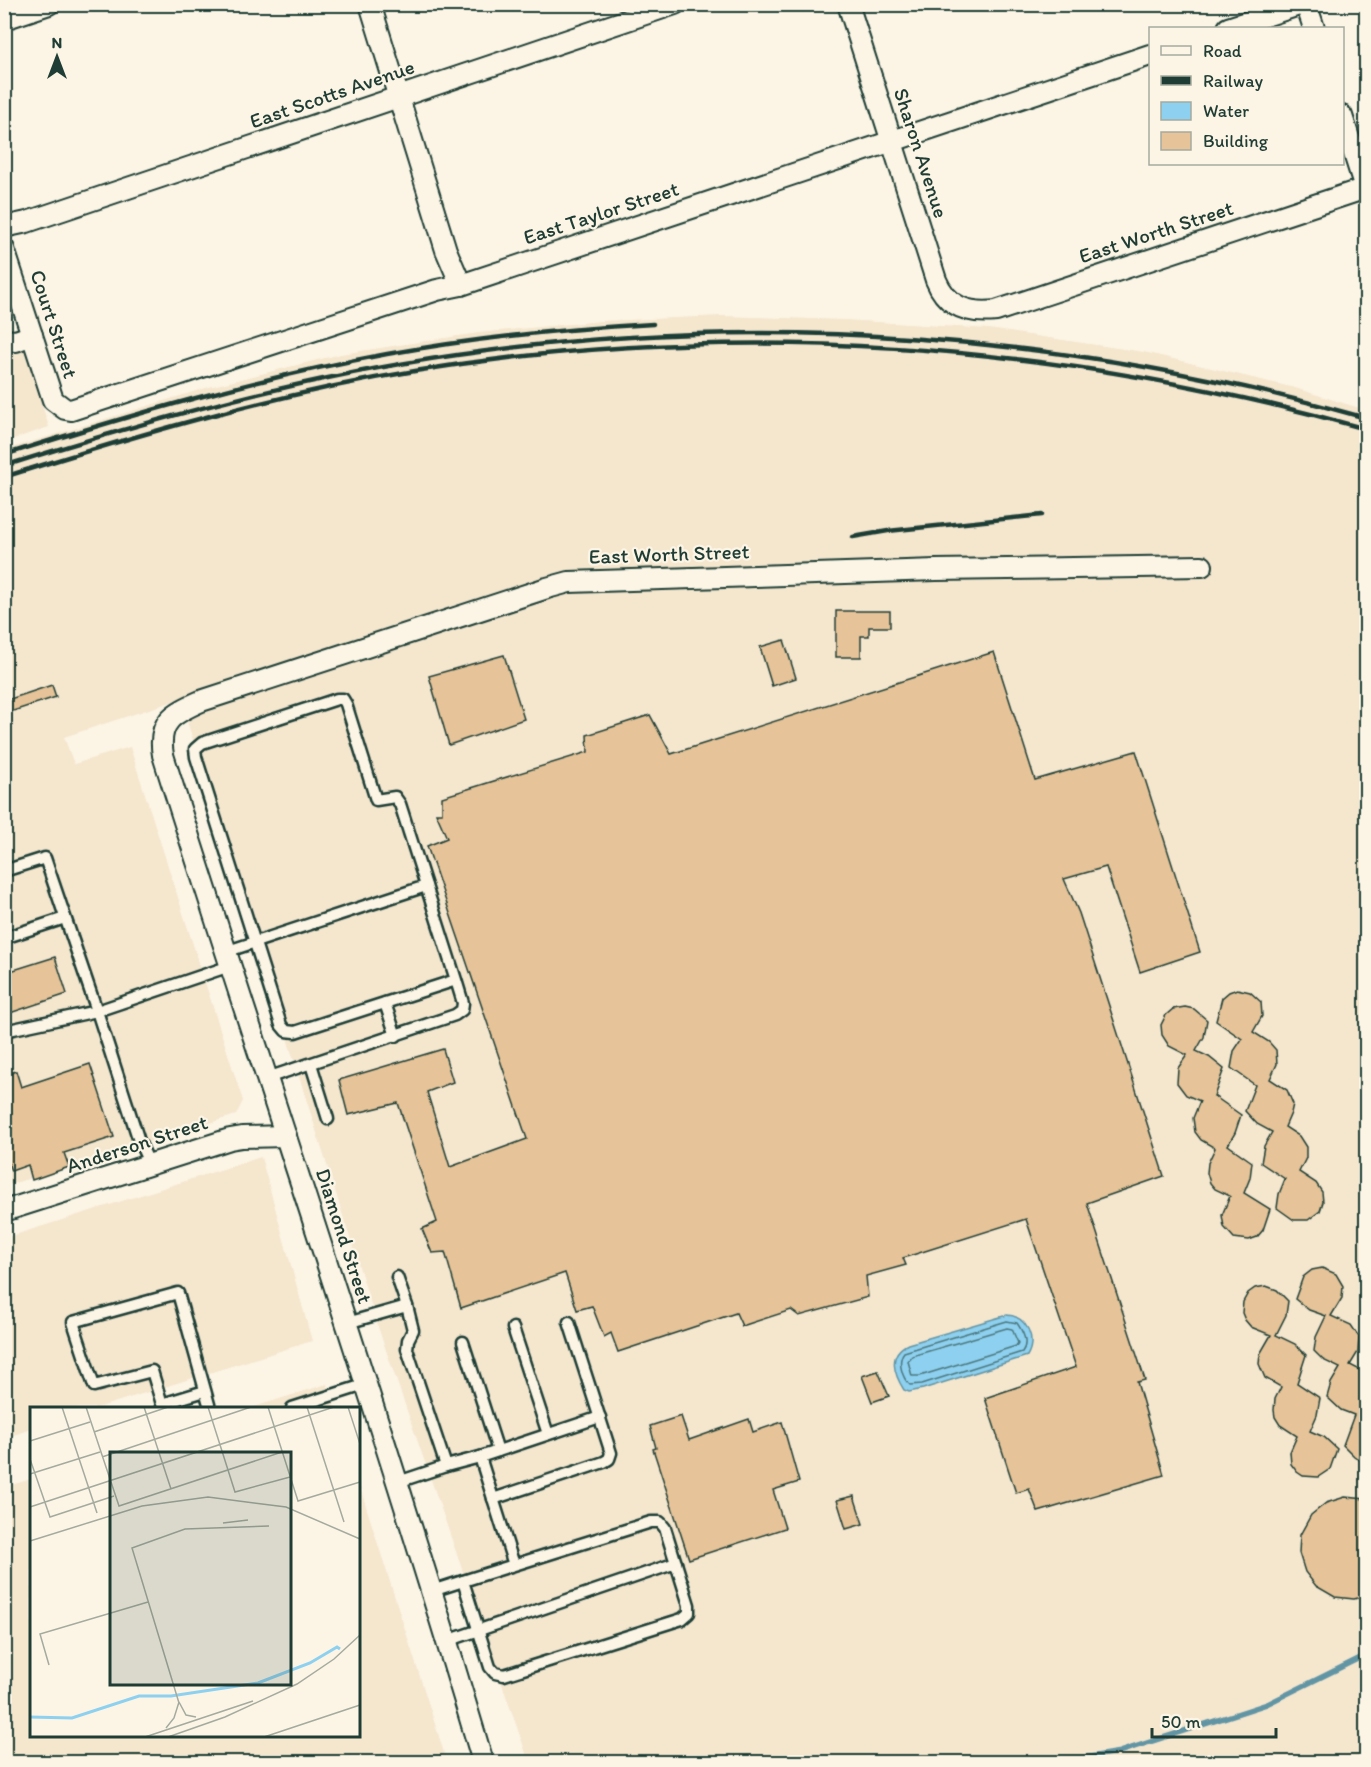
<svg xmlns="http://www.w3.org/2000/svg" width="1371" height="1767" font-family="Itim,sans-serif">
	<rect width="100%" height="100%" fill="#fcf5e5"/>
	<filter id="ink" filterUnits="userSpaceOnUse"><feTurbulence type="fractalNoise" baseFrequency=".0167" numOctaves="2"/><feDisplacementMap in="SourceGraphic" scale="12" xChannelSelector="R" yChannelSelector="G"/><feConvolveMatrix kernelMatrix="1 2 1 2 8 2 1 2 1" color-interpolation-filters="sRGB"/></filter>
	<g filter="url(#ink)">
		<!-- built -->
		<g fill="#f5e6ce">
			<polygon points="722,316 845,320 989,329 1144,352 1295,388 1366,410 1366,1762 529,1762 379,1330 180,699 64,737 74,764 130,747 243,1101 236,1115 5,1186 5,450 209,387 341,354 478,333 601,321"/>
			<polygon points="23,345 49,427 5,442 4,351"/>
			<polygon points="261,1157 312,1341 97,1408 32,1408 31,1429 5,1438 5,1238"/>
			<polygon points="327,1384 335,1408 251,1408"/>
			<polygon points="31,1479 32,1736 358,1736 359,1484 447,1762 5,1762 5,1487"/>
		</g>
		<!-- water -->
		<path fill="#8ed0ef" stroke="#6295a4" stroke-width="1.5" d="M1007,1315c20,1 30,24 20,41l-104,33 -14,3 -5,-2c-10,-16 -17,-36 4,-46z"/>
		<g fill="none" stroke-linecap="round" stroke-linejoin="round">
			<!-- shore -->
			<g stroke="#4b787f" stroke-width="1.5">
				<path d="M1007,1321l10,2c6,9 12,20 5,29l-100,32 -12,1c-8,-7 -13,-24 -6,-33z"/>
				<polygon points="1007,1328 1012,1329 1018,1343 1016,1346 920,1376 912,1376 908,1361 912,1356"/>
			</g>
			<!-- stream -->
			<polyline stroke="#6295a4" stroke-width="5" points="1058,1762 1119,1752 1267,1704 1366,1655"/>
		</g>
		<!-- building -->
		<g fill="#e6c398" stroke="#1f3d34" stroke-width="1.5">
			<polygon points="836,611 890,611 890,627 869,627 869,636 861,636 861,657 836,657"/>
			<polygon points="784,640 796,678 772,686 760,647"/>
			<polygon points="994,652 1035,780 1136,751 1200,952 1140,972 1106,867 1064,879 1079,913 1164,1176 1087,1203 1145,1380 1137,1382 1164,1475 1038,1512 1029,1489 1016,1493 985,1398 1076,1367 1026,1219 903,1258 906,1265 866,1276 868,1297 799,1316 791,1310 742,1326 736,1313 618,1352 611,1333 604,1337 592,1306 577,1310 565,1273 461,1308 445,1252 432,1253 422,1229 437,1222 398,1103 348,1115 339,1080 443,1049 453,1082 427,1092 450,1167 527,1139 427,846 447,838 436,813 442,813 442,797 588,752 587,735 650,715 671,754"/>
			<polygon points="504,655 524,719 449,745 429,676"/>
			<polygon points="52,685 56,697 4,714 4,701"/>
			<polygon points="55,957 67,994 4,1015 4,973"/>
			<polygon points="1237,989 1250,992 1261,1002 1262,1016 1253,1032 1269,1042 1276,1050 1277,1064 1270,1079 1287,1090 1293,1104 1291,1113 1285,1127 1299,1136 1306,1147 1306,1158 1299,1172 1316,1183 1322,1192 1323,1202 1320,1211 1308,1220 1294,1220 1277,1208 1279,1194 1285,1179 1261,1163 1264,1146 1272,1132 1257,1124 1245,1111 1255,1085 1231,1068 1234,1051 1242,1039 1216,1021 1222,998 1229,992"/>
			<polygon points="1185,1007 1194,1009 1207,1020 1204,1037 1196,1051 1209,1057 1224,1069 1214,1096 1241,1115 1235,1133 1228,1145 1252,1162 1250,1178 1244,1193 1270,1209 1263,1230 1257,1237 1249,1240 1234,1238 1224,1227 1222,1215 1230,1196 1215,1189 1210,1183 1207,1173 1208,1163 1215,1148 1201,1140 1195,1132 1193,1118 1200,1101 1186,1095 1177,1083 1178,1068 1187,1055 1169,1046 1162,1035 1161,1025 1166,1015 1173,1009"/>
			<polygon points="90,1064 114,1137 64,1153 69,1167 32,1180 28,1165 11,1171 4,1150 4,1075 16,1071 21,1087"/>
			<polygon points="1322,1268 1336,1274 1343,1286 1342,1298 1331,1316 1351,1325 1359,1337 1358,1352 1350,1365 1366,1373 1366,1464 1354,1456 1343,1445 1354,1415 1341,1410 1327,1397 1331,1383 1340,1368 1323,1360 1314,1351 1316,1337 1326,1316 1309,1310 1295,1299 1303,1277 1312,1270"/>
			<polygon points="1266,1286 1277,1290 1288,1301 1286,1315 1276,1335 1295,1344 1306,1355 1297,1383 1320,1398 1317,1415 1310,1431 1324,1437 1337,1449 1330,1469 1318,1477 1303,1476 1297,1472 1291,1464 1290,1452 1297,1436 1280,1425 1275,1417 1274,1410 1275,1399 1281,1387 1265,1378 1259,1364 1260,1354 1271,1335 1251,1327 1245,1320 1242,1313 1243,1302 1248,1293 1255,1288"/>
			<polygon points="878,1371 889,1396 872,1402 862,1376"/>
			<polygon points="681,1416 689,1440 749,1419 753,1432 782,1422 799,1482 773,1490 785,1528 689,1559 653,1449 656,1448 650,1426"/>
			<polygon points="854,1496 863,1524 846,1529 837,1500"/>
			<polygon points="1345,1497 1366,1499 1366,1596 1354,1599 1335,1597 1316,1586 1305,1572 1299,1553 1300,1535 1311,1515 1326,1503"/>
		</g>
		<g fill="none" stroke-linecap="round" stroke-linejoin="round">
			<defs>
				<g id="service">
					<polyline points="4,871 45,858 97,1011 4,1031"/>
					<polyline points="4,938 65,918"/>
					<polyline points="225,952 426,886"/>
					<polyline points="385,1003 396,1036"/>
					<polyline points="311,1064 328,1119"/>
					<polyline points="267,1078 455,1015 462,1010 463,1003 456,980 400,804 395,797 376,800 346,704 343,699 337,699 202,743 195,749 196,757 281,1025 286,1031 295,1032 456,980"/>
					<polyline points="150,1165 139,1141 97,1011 230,966"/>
					<polyline points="397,1277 407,1306"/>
					<polyline points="347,1323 407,1306 413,1330 408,1340 407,1349 446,1466 480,1457 514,1565 463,1581 490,1667 495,1673 504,1675 682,1619 689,1613 689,1605 665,1528 660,1522 651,1522 514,1565"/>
					<polyline points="513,1328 548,1434"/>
					<polyline points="463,1342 498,1451"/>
					<polyline points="205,1391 162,1404 152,1371 94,1386 73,1322 178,1293 210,1408"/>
					<polyline points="292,1408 367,1384"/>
					<polyline points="480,1457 600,1417"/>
					<polyline points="398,1482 446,1466"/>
					<polyline points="493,1499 604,1462 609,1459 611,1453 569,1322"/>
					<polyline points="432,1591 463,1581"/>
					<polyline points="447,1641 676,1563"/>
				</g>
				<g id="minor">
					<polyline points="370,4 446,250 461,285"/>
					<path d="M848,4l88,276c11,27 32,34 60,31l370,-123"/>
					<polyline points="1306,4 1314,28"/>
					<polyline points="4,19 49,4"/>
					<polyline points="1228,28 1302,4"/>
					<polyline points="1342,116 1366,191"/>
					<polyline points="4,227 27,222 675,4"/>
					<polyline points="4,249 53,400 65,409 71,410 437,290 461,285 1150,55"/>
					<polyline points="4,340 16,341 32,335"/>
					<polyline points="4,1211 230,1139 242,1137 286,1136"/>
					<path d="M483,1762c-100,-338 -214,-671 -320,-1007 -6,-34 11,-42 38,-54l346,-113 22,-6 367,-12 266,-4"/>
				</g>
			</defs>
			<!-- service casing -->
			<use href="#service" stroke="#1f3d34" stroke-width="15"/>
			<!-- minor casing -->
			<use href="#minor" stroke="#1f3d34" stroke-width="24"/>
			<!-- service -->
			<use href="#service" stroke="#fcf5e5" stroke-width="10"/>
			<!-- minor -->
			<use href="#minor" stroke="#fcf5e5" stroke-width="20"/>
			<!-- rail -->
			<g stroke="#1f3d34" stroke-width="4.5">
				<path d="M4,455c126,-40 253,-77 383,-101 87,-16 177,-25 266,-30"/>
				<path d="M4,466c149,-47 299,-89 453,-111 303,-44 615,-21 909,63"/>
				<path d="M4,477c136,-43 271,-83 411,-106 318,-52 643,-29 951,58"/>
				<polyline points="853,537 888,531 1042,515"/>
			</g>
		</g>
	</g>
	<g text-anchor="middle" stroke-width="4.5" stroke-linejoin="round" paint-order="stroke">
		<!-- street labels -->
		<g font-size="21" fill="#1f3d34" stroke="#fcf5e5">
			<text transform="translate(332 94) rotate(-19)" y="7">East Scotts Avenue</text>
			<text transform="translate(921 153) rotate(72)" y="7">Sharon Avenue</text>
			<text transform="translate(601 213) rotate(-18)" y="7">East Taylor Street</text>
			<text transform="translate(1156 232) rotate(-18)" y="7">East Worth Street</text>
			<text transform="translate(54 324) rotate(72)" y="7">Court Street</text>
			<text transform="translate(669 554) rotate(-2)" y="7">East Worth Street</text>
			<text transform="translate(137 1144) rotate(-18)" y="7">Anderson Street</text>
			<text transform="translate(344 1236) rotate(72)" y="7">Diamond Street</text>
		</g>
	</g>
	<!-- overview -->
	<g transform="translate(30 1407)">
		<rect width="330" height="330" fill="#fcf5e5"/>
		<path fill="none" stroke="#8ed0ef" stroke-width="3" d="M0,310l42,1 67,-22h32l87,-13 52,-20 27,-16 3,2"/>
		<path fill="none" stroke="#a4ab9e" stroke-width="1.5" d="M32,0l35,106M56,0l33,99 163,-54M114,0l27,82M178,0l27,85 55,-15M238,0l30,94 62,-19M277,0l37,115M318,0l12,37M64,25l74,-25M0,34l60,-19M72,50l149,-50M0,52l20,58 64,-21M0,67l70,-22M0,100l304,-100M193,116l25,-3M0,134l112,-35 66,-9 78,10 74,32M19,258l-9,-31 108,-32M149,295l7,13 10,2M149,296l-47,-155 53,-19 84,-3M136,321l8,-10 5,-16M115,330l108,-36M138,330l57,-20 72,-33 37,-25 26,-24M234,330l96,-32"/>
		<path fill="#1f3d34" fill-opacity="0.15" stroke="#1f3d34" stroke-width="3" d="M80,45h181v233h-181z"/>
		<rect width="330" height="330" fill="none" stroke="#1f3d34" stroke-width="3"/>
	</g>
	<!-- margin -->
	<rect width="1371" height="1767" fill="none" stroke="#fcf5e5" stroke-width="24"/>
	<rect x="12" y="12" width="1347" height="1743" fill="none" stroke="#1f3d34" stroke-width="2" filter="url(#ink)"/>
	<!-- legend -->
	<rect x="1149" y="27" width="195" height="138" fill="#fcf5e5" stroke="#a4ab9e" stroke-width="1.5"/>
	<rect x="1161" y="46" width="30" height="9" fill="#fcf5e5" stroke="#a4ab9e" stroke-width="1.5"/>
	<text x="1203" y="57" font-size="18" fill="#1f3d34">Road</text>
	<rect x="1161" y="76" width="30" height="9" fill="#1f3d34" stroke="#a4ab9e" stroke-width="1.5"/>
	<text x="1203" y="87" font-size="18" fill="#1f3d34">Railway</text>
	<rect x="1161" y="102" width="30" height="18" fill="#8ed0ef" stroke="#a4ab9e" stroke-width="1.5"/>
	<text x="1203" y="117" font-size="18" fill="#1f3d34">Water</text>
	<rect x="1161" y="132" width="30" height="18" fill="#e6c398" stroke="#a4ab9e" stroke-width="1.5"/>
	<text x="1203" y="147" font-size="18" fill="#1f3d34">Building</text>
	<!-- north arrow -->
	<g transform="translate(57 57)" stroke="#fcf5e5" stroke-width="4.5" paint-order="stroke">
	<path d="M0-4.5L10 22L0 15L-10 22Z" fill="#1f3d34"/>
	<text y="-9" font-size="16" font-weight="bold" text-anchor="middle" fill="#1f3d34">N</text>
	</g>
	<!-- scale -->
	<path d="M1152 1728v9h124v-9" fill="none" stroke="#1f3d34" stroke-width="3"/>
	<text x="1161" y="1728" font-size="18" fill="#1f3d34" stroke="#fcf5e5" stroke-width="4.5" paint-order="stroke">50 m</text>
</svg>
